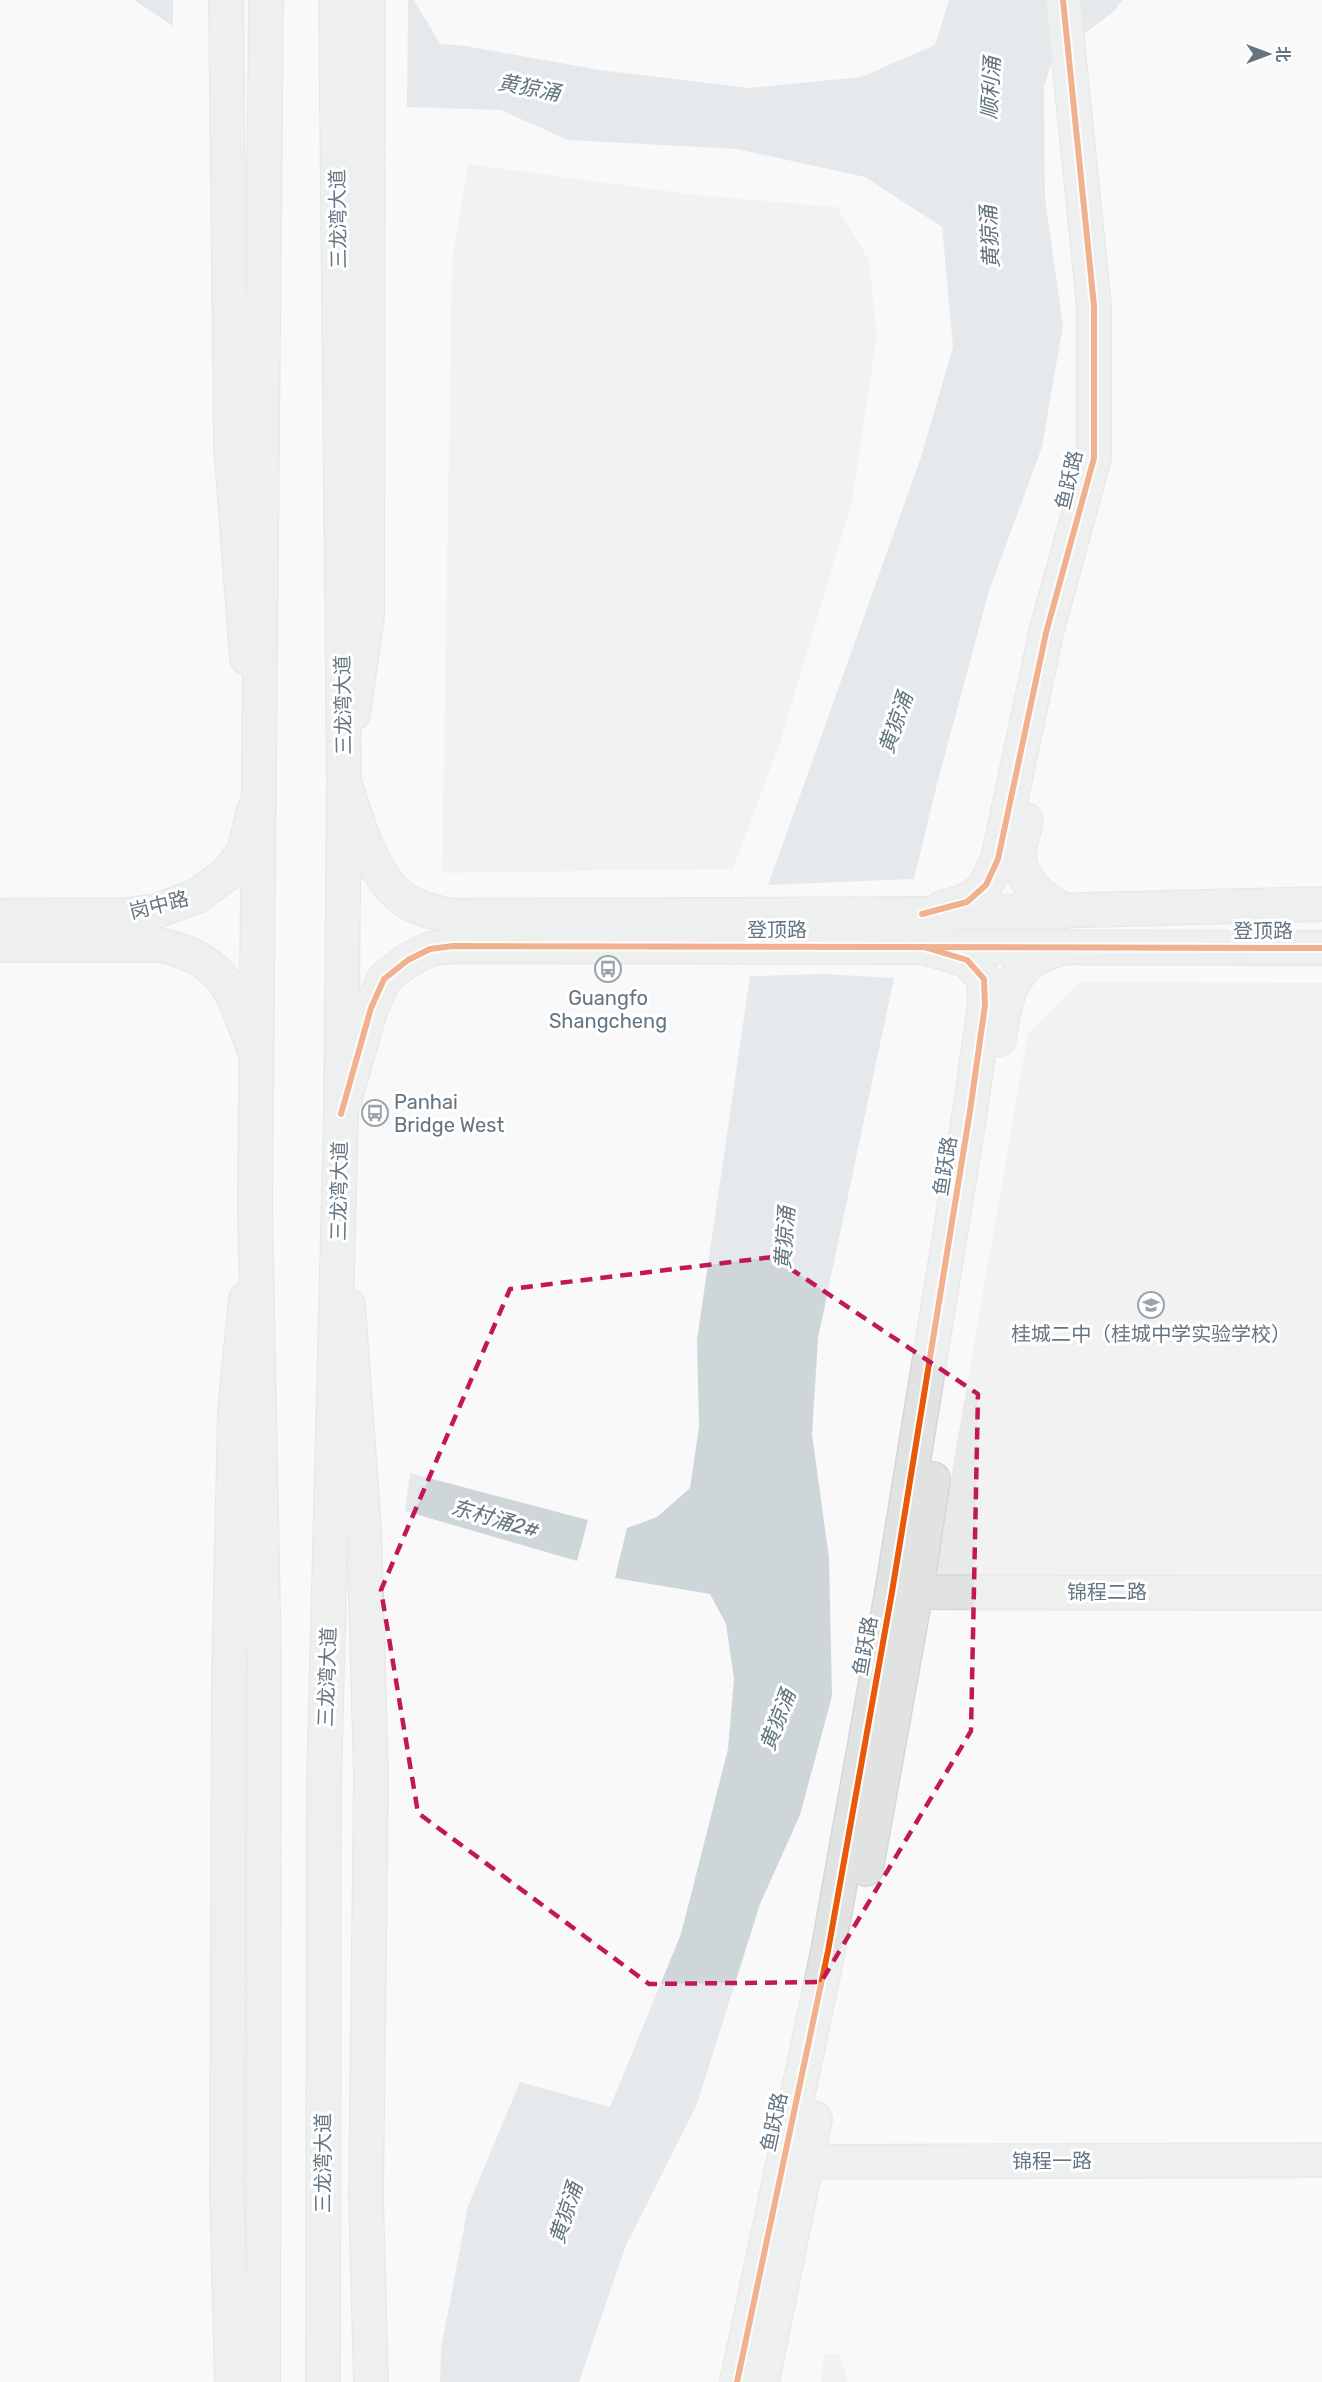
<svg xmlns="http://www.w3.org/2000/svg" width="1322" height="2382" font-family="Rubik,'Noto Sans SC',sans-serif">
	<rect width="100%" height="100%" fill="#f9f9f9"/>
	<!-- built -->
	<g fill="#e8e9e9">
		<polygon points="468,164 696,195 837,207 869,260 877,335 852,502 780,743 733,869 442,873 452,262"/>
		<polygon points="1079,982 1322,983 1322,1578 933,1581 1028,1033"/>
		<polygon points="839,2353 848,2382 821,2382 824,2354"/>
	</g>
	<!-- water -->
	<g fill="#ced6d9">
		<polygon points="134,0 173,0 173,26"/>
		<polygon points="408,0 414,0 440,44 466,46 600,70 749,88 861,77 935,45 949,0 1123,0 1114,11 1053,58 1044,87 1045,198 1063,326 1042,447 989,591 936,788 914,879 768,885 921,457 953,347 942,227 865,177 737,149 568,140 501,110 407,107"/>
		<polygon points="825,974 894,978 818,1338 812,1434 829,1558 832,1696 800,1815 760,1904 697,2104 626,2245 579,2382 440,2382 441,2349 468,2206 520,2082 610,2107 681,1934 728,1749 734,1679 726,1624 710,1594 615,1578 627,1528 657,1517 690,1488 699,1427 697,1340 750,976"/>
		<polygon points="410,1473 588,1520 577,1561 405,1511"/>
	</g>
	<g fill="none" stroke-linecap="round" stroke-linejoin="round">
		<defs>
			<g id="secondary">
				<path d="M345,785c13,38 27,95 63,117 14,8 28,11 44,14l470,-2 400,-10"/>
				<path d="M1026,820c-2,11 -8,27 -7,38 3,26 25,42 46,53"/>
				<path d="M942,908c37,-9 41,-15 56,-49l48,-226 48,-175v-152l-31,-306"/>
				<polyline points="0,916 128,915 156,911 197,896 229,872 244,851 254,810"/>
				<path d="M0,945h160c69,15 73,50 96,109"/>
				<path d="M999,1039c4,-28 8,-60 33,-78 8,-6 21,-10 31,-14"/>
				<polyline points="345,1098 371,1008 384,979 408,960 430,949 453,946 1322,948"/>
				<polyline points="895,1592 1322,1593"/>
				<polyline points="866,1869 916,1592 933,1479"/>
				<polyline points="784,2162 1322,2160"/>
				<polyline points="737,2382 828,1951 892,1592 970,1111 985,1005 984,979 967,960 924,947"/>
				<polyline points="762,2382 815,2119"/>
			</g>
			<g id="primary">
				<polyline points="226,0 231,447 247,658"/>
				<polyline points="353,714 367,616 368,0"/>
				<polyline points="348,1305 364,1528 371,1775 366,2198 371,2382"/>
				<polyline points="232,2382 227,2193 229,1679 235,1410 246,1299"/>
			</g>
			<g id="highway">
				<polyline points="263,2382 264,1662 255,1205 266,0"/>
				<polyline points="323,2382 324,1785 341,1114 344,781 336,0"/>
			</g>
		</defs>
		<!-- secondary casing -->
		<use href="#secondary" stroke="#d5d6d7" stroke-width="36"/>
		<!-- primary casing -->
		<use href="#primary" stroke="#d5d6d7" stroke-width="36"/>
		<!-- highway casing -->
		<use href="#highway" stroke="#d5d6d6" stroke-width="36"/>
		<!-- secondary -->
		<use href="#secondary" stroke="#e1e2e2" stroke-width="33"/>
		<!-- primary -->
		<use href="#primary" stroke="#e1e2e2" stroke-width="33"/>
		<!-- highway -->
		<use href="#highway" stroke="#e1e2e2" stroke-width="33"/>
		<defs>
			<g id="cycleway">
				<polyline points="922,914 967,902 986,885 998,859 1046,633 1094,458 1094,306 1063,0"/>
				<polyline points="341,1114 371,1008 384,979 408,960 430,949 453,946 1322,948"/>
				<polyline points="737,2382 828,1951 892,1592 970,1111 985,1005 984,979 967,960 924,947"/>
			</g>
		</defs>
		<!-- cycleway casing -->
		<use href="#cycleway" stroke="#fff" stroke-width="10"/>
		<!-- cycleway -->
		<use href="#cycleway" stroke="#e8590c" stroke-width="6"/>
	</g>
	<!-- marked area -->
	<path d="M0 0H1322V2382H0ZM773,1257l205,137 -7,337 -150,251 -172,2 -231,-171 -37,-223 129,-301z" fill="#f9f9f9" fill-opacity=".55" fill-rule="evenodd"/>
	<path fill="none" stroke="#c2185b" stroke-width="4.5" stroke-dasharray="12 8" stroke-linejoin="round" d="M773,1257l205,137 -7,337 -150,251 -172,2 -231,-171 -37,-223 129,-301z"/>
	<!-- icons -->
	<defs>
		<symbol id="bus-ring" viewBox="-11 -11 22 22"><circle r="9.5" fill="#fff" stroke="#99a4ac" stroke-width="1.5"/><path d="M-5-6H5V4H4V6H2V4H-2V6H-4V4H-5ZM-3.5-4V0h7V-4ZM-3.5 1.2v1.5H-2V1.2ZM2 1.2v1.5H3.5V1.2Z" fill="#99a4ac"/></symbol>
		<symbol id="school-ring" viewBox="-11 -11 22 22"><circle r="9.5" fill="#fff" stroke="#99a4ac" stroke-width="1.5"/><path d="M0-5L7-2L0 1L-7-2ZM-4 1L0 2.5L4 1V4Q0 6-4 4Z" fill="#99a4ac"/></symbol>
	</defs>
	<g fill-rule="evenodd">
		<use href="#bus-ring" x="593" y="954" width="30" height="30"/>
		<use href="#bus-ring" x="360" y="1098" width="30" height="30"/>
		<use href="#school-ring" x="1136" y="1290" width="30" height="30"/>
	</g>
	<g text-anchor="middle" stroke-width="6" stroke-linejoin="round" paint-order="stroke">
		<!-- street labels -->
		<g font-size="20" fill="#657683" stroke="#fff">
			<text transform="translate(338 219) rotate(-91)" y="7">三龙湾大道</text>
			<text transform="translate(1069 480) rotate(-77)" y="7">鱼跃路</text>
			<text transform="translate(343 705) rotate(-91)" y="7">三龙湾大道</text>
			<text transform="translate(159 905) rotate(-14)" y="7">岗中路</text>
			<text x="777" y="937">登顶路</text>
			<text x="1263" y="938">登顶路</text>
			<text transform="translate(945 1166) rotate(-81)" y="7">鱼跃路</text>
			<text transform="translate(339 1191) rotate(-89)" y="7">三龙湾大道</text>
			<text x="1107" y="1599">锦程二路</text>
			<text transform="translate(865 1646) rotate(-80)" y="7">鱼跃路</text>
			<text transform="translate(327 1677) rotate(-88)" y="7">三龙湾大道</text>
			<text transform="translate(774 2122) rotate(-78)" y="7">鱼跃路</text>
			<text x="1052" y="2168">锦程一路</text>
			<text transform="translate(323 2163) rotate(-90)" y="7">三龙湾大道</text>
		</g>
		<!-- poi labels -->
		<g font-size="20" fill="#657683" stroke="#fff">
			<text x="608" y="1005">Guangfo<tspan x="608" dy="23">Shangcheng</tspan></text>
			<text x="394" y="1109" text-anchor="start">Panhai<tspan x="394" dy="23">Bridge West</tspan></text>
			<text x="1151" y="1341">桂城二中（桂城中学实验学校）</text>
		</g>
		<!-- water labels -->
		<g font-size="21" font-style="italic" fill="#60757c" stroke="#fff">
			<text transform="translate(529 88) rotate(11)" y="7">黄猄涌</text>
			<text transform="translate(991 88) rotate(-87)" y="7">顺利涌</text>
			<text transform="translate(990 237) rotate(-93)" y="7">黄猄涌</text>
			<text transform="translate(896 723) rotate(-71)" y="7">黄猄涌</text>
			<text transform="translate(785 1238) rotate(-86)" y="7">黄猄涌</text>
			<text transform="translate(495 1519) rotate(16)" y="7">东村涌2#</text>
			<text transform="translate(778 1720) rotate(-69)" y="7">黄猄涌</text>
			<text transform="translate(566 2213) rotate(-72)" y="7">黄猄涌</text>
		</g>
	</g>
	<!-- north arrow -->
	<g transform="translate(1268 54) rotate(90)" stroke="#ffffff" stroke-width="4.5" paint-order="stroke">
	<path d="M0-4.5L10 22L0 15L-10 22Z" fill="#657683"/>
	<text y="-9" font-size="16" font-weight="bold" text-anchor="middle" fill="#657683">北</text>
	</g>
</svg>
